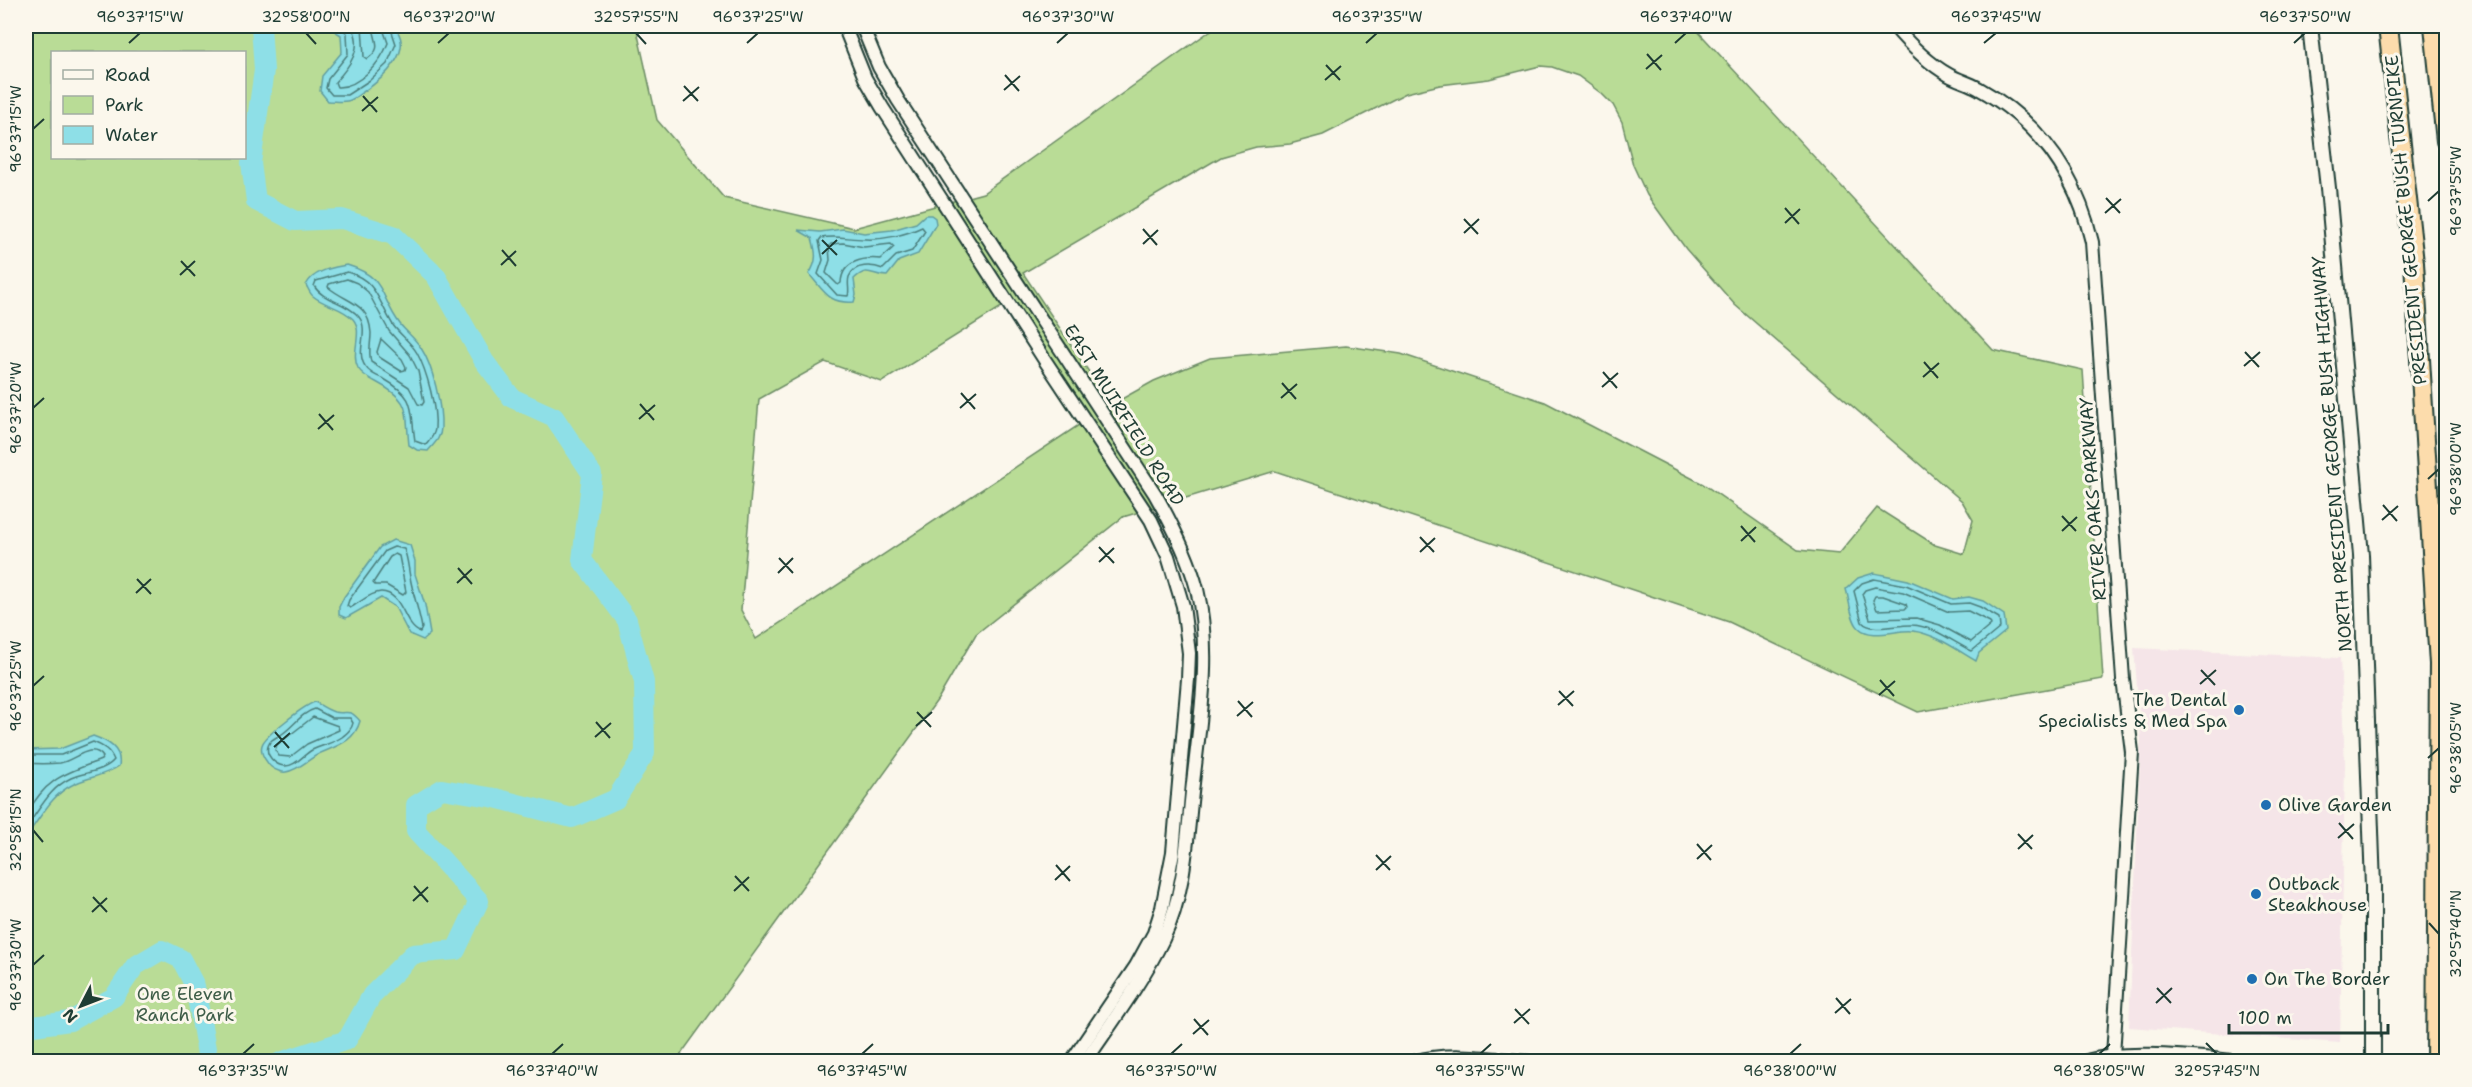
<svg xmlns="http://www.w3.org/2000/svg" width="2472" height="1087" font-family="'Shantell Sans',sans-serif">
	<rect width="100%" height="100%" fill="#fbf7ec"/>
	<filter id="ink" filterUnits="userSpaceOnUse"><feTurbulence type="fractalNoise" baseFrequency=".0167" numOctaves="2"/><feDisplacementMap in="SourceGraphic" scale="12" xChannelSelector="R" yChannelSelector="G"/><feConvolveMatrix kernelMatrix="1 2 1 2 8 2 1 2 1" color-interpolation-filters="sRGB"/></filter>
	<g filter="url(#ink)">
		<!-- built -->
		<polygon fill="#f5e5e8" points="2134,648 2340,658 2345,763 2340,1043 2129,1027 2141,740"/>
		<!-- green -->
		<path fill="#b9dc96" stroke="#6c8c65" stroke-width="1.5" fill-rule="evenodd" d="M26,26h610l21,94 67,78 130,30 129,-35 234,-167h476l300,324 90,20 20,309 -185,33 -189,-90 -454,-151 -152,46 -147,117 -38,65 -262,362h-650zM52,52h192v106h-192zM1540,66l12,1 26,9 24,18 11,11 9,17 11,43 14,30 39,54 49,56 227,196 11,19 -9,34 -29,-9 -58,-37 -38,46 -41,-4 -95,-66 -158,-82 -144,-48 -55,-8 -136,12 -56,23 -43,24 -88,-132 198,-116 35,-10 34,-3 33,-9 83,-42 34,-8 49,-6zM1003,306l76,119 -323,214 -15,-29 18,-211 66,-37 57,20z"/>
		<!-- water -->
		<g fill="#8edfe7" stroke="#629e9f" stroke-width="1.5">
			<path d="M327,26h66c24,23 -10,53 -30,66 -5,3 -10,8 -16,9 -6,1 -13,0 -19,0l-8,-10 2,-15 20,-24 -1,-17z"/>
			<path d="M925,215h6l4,3 1,6 -18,30 -19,7 -12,15c-16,0 -18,-11 -33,3l2,16 -2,7c-26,2 -30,-11 -45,-28 9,-13 7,-22 3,-36l-14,-8 22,2 23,-3 21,4 28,-3 24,-7z"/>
			<path d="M347,265c40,12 32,31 53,59 6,8 16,15 21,24 12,18 21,58 20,80 0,10 -7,16 -13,23l-11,-1 -8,-5c-4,-36 3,-44 -33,-63 -6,-3 -14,-7 -18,-14 -8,-15 6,-36 -5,-49 -11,-12 -28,-13 -40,-23 -3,-2 -5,-8 -7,-11 8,-15 26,-17 41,-20z"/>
			<polygon points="393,540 410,545 415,561 415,574 425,605 430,634 423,640 409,634 395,607 381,598 346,618 339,615 339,607 344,597 380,547"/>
			<path d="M1874,573l34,7 45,19 16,-2 14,4 21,14 2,16 -27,22 -3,8c-19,-11 -40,-27 -63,-30 -15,-2 -42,9 -54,-3 -8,-7 -10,-29 -13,-39l12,-11z"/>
			<path d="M315,702c5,3 12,8 19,10 14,3 14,-5 26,9 -5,19 -20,24 -37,31 -13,5 -23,18 -37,20 -6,1 -16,-4 -19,-10 -4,-5 -7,-10 -5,-17 2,-9 43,-40 53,-43z"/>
			<path d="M93,736c14,5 29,12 26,30 -14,10 -32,11 -47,19 -22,11 -31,33 -46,51v-86l34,-1z"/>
		</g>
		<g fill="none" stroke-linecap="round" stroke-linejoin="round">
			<!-- shore -->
			<g stroke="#4b7e7c" stroke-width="1.5">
				<polyline points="338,26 347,33 348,54 328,79 326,88 332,95 347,95 370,80 387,64 396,44 390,26"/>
				<path d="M351,26c14,21 -2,41 -16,56l2,5c22,1 44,-25 51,-44l-6,-17"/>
				<path d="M362,26l2,31 3,2c17,-11 7,-18 6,-33"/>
				<path d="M922,227l3,4 -13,20 -16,5 -13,13c-10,-4 -29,-6 -34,8 -2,6 1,14 -1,19l-11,-1 -19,-21 5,-14 -4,-19 2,-3c17,-3 27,1 44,1 18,1 40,-4 57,-12z"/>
				<path d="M843,243l21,4 27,-3 3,3 -13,12c-18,-2 -39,2 -40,24l-3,2 -12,-12 4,-13 -1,-13 2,-3z"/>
				<path d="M347,272c30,8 31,29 46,53 7,10 18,17 24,28 10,18 20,56 18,76 -1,7 -5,11 -9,16l-11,-4c-5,-33 2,-43 -31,-62 -7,-3 -15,-6 -19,-13 -10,-15 5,-35 -6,-49 -12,-15 -36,-16 -45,-31l2,-5z"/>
				<path d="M347,279l10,4 11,9 21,39 21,24 8,16 6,31 -2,3 -4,-1 -9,-17 -38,-25c-3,-11 0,-18 0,-29 -2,-31 -24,-30 -43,-46l1,-3z"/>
				<polygon points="381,339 402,359 406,367 405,370 401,371 379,357 377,352"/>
				<path d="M394,547l10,2c4,10 4,18 6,28 3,17 9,34 12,51l-2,4c-16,-5 -17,-40 -39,-40 -10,0 -22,11 -31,16l-3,-2 2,-6 36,-49z"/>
				<polygon points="395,554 399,556 406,592 403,595 386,585 375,585 373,583 390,557"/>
				<path d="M1874,579l32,6 45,19 18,-1 11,4 19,11 1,10 -28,23c-19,-9 -38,-25 -60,-26 -14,-1 -40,8 -50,-3l-8,-31 8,-8z"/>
				<polygon points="1875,587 1903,592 1949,612 1968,611 1990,622 1991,625 1971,642 1940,625 1916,618 1870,619 1862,594 1865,590"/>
				<polygon points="1875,596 1883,596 1906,604 1907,607 1905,609 1877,610 1873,600"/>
				<path d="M315,709l17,9h18l3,5c-1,6 -6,10 -11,14 -8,6 -20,8 -30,13 -9,5 -17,17 -28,16 -9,-1 -19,-11 -16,-20 2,-7 8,-8 14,-12 11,-7 20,-22 33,-25z"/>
				<polygon points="313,717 338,726 339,730 307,744 290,757 279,756 275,750 277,745"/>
				<path d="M26,755h35l32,-13c10,4 17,8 21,18 -10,12 -30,12 -43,18 -23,11 -31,32 -45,49"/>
				<path d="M26,763c11,1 22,1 34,0 14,-2 31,-22 43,-6l-2,3c-37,14 -55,18 -75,55"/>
			</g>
			<!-- river -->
			<g stroke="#8edfe7" stroke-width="20">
				<polyline points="261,26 264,70 251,163 256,201 295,221 342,219 393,235 436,276 484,361 512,398 554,417 592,474 582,560 627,620 644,682 645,753 616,799 572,818 495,798 442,789 416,805 416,831 479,901 456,950 413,954 372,995 347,1040 280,1062"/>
				<polyline points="26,1027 70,1021 114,997 135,966 162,950 181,959 195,986 208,1060 212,1062"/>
			</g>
			<defs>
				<g id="tertiary">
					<polyline points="844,26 865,78 882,107 1046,362 1151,520 1168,556 1183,606 1189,653 1188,679 1173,852 1162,908 1154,933 1136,966 1071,1062"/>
					<path d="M862,26l17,41 19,33 257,394c17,30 33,61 42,95 15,63 3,131 -4,194 -6,51 -7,109 -30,156 -21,43 -51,83 -78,123"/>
					<path d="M1894,26c15,18 34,37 55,49 9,5 20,8 29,13 62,34 98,86 114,154l31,437 9,73 -19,304"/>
					<path d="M1414,1062c37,-11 77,-3 116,0"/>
					<path d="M2084,1062c43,-14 114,-4 160,0"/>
				</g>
				<polyline id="secondary" points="2310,26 2328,188 2361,555 2373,886 2373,1062"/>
				<g id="motorway">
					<polyline points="2388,26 2414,263 2439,664 2436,1062"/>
					<polyline points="2434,26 2446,141"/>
				</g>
			</defs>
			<!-- tertiary casing -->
			<use href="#tertiary" stroke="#1f3d34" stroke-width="16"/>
			<!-- secondary casing -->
			<use href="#secondary" stroke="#1f3d34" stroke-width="18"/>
			<!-- motorway casing -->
			<use href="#motorway" stroke="#1f3d34" stroke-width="22"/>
			<!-- tertiary -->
			<use href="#tertiary" stroke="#fbf7ec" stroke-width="12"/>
			<!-- secondary -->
			<use href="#secondary" stroke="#fbf7ec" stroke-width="14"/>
			<!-- motorway -->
			<use href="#motorway" stroke="#fcdcac" stroke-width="18"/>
		</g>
	</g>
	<!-- ticks -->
	<path fill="none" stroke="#1f3d34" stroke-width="2" d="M306,33l10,11M636,33l10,11M129,43l11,-10M438,43l11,-10M747,43l11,-10M1057,43l11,-10M1366,43l11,-10M1675,43l11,-10M1984,43l12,-10M2294,43l11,-10M1647,54l14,16M1326,65l14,15M1646,69l16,-14M1005,75l14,16M1325,80l16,-14M684,86l14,15M1004,90l16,-14M363,96l14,16M683,101l16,-14M362,111l16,-14M33,129l11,-10M2106,198l14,15M2428,201l11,-10M1785,208l14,16M2105,213l16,-14M1464,219l14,15M1785,223l15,-14M1143,229l14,16M1464,233l15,-14M822,240l15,15M1143,244l15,-14M502,250l14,16M822,254l15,-14M181,261l14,15M501,265l15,-14M180,275l15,-14M2245,352l14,15M1924,362l14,16M2244,366l16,-14M1603,372l14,16M1923,377l16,-14M1282,383l14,16M1602,387l16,-14M961,393l14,16M1281,398l16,-14M640,404l14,16M33,408l11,-10M960,408l16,-14M319,414l14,16M639,419l16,-14M318,429l16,-14M2428,479l11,-10M2383,505l14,16M2062,516l14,15M2382,520l16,-14M1741,526l14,16M2062,531l15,-14M1420,537l14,15M1741,541l15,-14M1099,547l15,16M1420,552l15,-14M779,558l14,15M1099,562l15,-14M458,568l14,16M778,573l15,-15M137,579l14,15M457,583l15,-14M136,593l15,-14M2201,670l14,15M1880,680l14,16M2200,684l16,-14M33,686l11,-10M1559,691l14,15M1879,695l16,-14M1238,701l14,16M1558,705l16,-14M917,712l14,15M1237,716l16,-14M596,722l14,16M916,726l16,-14M275,732l14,16M595,737l16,-14M274,747l16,-14M2428,758l11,-10M2339,823l14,16M33,830l10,12M2018,834l14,15M2338,838l16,-14M1697,844l14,16M2018,849l15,-14M1376,855l14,15M1697,859l15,-14M1056,865l14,16M1376,870l15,-14M735,876l14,15M1055,880l15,-14M414,886l14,16M734,891l15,-14M93,897l14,15M413,901l15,-14M92,912l15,-14M2429,923l10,11M33,965l11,-10M2157,988l14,15M1836,998l14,16M2156,1003l16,-15M1515,1009l14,15M1835,1013l16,-14M1194,1019l14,16M1514,1023l16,-14M1193,1034l16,-14M2206,1043l11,11M243,1054l11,-10M552,1054l11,-10M862,1054l11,-10M1171,1054l11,-10M1480,1054l11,-10M1790,1054l11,-10M2099,1054l11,-10"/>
	<!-- markers -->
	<g fill="#1f6fb2" stroke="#fbf7ec" stroke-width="2">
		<circle cx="2239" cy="710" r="6"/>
		<circle cx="2266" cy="805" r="6"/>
		<circle cx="2256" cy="894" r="6"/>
		<circle cx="2252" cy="979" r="6"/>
	</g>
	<g text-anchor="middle" stroke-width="6" stroke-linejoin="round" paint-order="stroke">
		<!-- street labels -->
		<g font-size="18" fill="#1f3d34" stroke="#fbf7ec">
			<text transform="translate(2406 220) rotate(-95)" y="6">PRESIDENT GEORGE BUSH TURNPIKE</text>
			<text transform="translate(1124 415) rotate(58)" y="6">EAST MUIRFIELD ROAD</text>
			<text transform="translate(2332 454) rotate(-94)" y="6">NORTH PRESIDENT GEORGE BUSH HIGHWAY</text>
			<text transform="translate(2093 499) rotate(-94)" y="6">RIVER OAKS PARKWAY</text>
		</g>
		<!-- poi labels -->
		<g font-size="18" fill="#1f3d34" stroke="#fbf7ec" text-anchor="start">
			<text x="2227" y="706" text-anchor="end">The Dental<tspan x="2227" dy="21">Specialists &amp; Med Spa</tspan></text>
			<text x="2278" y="811">Olive Garden</text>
			<text x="2268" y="890">Outback<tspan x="2268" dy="21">Steakhouse</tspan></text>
			<text x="2264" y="985">On The Border</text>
		</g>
		<!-- park labels -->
		<g font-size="18" fill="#3e5d48" stroke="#fbf7ec">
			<text x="185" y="1000">One Eleven<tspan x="185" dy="21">Ranch Park</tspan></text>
		</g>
	</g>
	<!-- margin -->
	<rect width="2472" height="1087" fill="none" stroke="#fbf7ec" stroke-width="66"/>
	<!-- legend -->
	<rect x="51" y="51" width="195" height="108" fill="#fbf7ec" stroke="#a3ada2" stroke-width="1.5"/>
	<rect x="63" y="70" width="30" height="9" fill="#fbf7ec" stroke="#a3ada2" stroke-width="1.5"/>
	<text x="105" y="81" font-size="18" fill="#1f3d34">Road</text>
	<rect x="63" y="96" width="30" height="18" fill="#b9dc96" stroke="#a3ada2" stroke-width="1.5"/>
	<text x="105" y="111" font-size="18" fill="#1f3d34">Park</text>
	<rect x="63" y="126" width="30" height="18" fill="#8edfe7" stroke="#a3ada2" stroke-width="1.5"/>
	<text x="105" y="141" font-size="18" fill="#1f3d34">Water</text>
	<!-- north arrow -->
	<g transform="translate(81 1006) rotate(228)" stroke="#fbf7ec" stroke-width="4.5" paint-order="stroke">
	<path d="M0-4.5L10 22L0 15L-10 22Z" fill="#1f3d34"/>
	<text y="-9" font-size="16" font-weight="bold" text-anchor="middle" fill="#1f3d34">N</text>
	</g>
	<!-- scale -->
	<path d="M2229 1024v9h159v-9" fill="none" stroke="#1f3d34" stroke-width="3"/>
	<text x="2238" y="1024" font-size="18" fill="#1f3d34" stroke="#fbf7ec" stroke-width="4.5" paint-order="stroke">100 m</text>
	<rect x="33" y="33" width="2406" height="1021" fill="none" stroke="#1f3d34" stroke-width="2"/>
	<g font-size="15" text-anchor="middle" fill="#1f3d34">
		<text x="140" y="22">96°37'15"W</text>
		<text x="306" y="22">32°58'00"N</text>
		<text x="449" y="22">96°37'20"W</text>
		<text x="636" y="22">32°57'55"N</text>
		<text x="758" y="22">96°37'25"W</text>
		<text x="1068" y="22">96°37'30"W</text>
		<text x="1377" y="22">96°37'35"W</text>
		<text x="1686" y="22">96°37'40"W</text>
		<text x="1996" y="22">96°37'45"W</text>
		<text x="2305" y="22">96°37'50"W</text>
		<text transform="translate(16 129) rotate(-90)" y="5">96°37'15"W</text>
		<text transform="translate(2456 191) rotate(-90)" y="5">96°37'55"W</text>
		<text transform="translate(16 408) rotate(-90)" y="5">96°37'20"W</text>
		<text transform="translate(2456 469) rotate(-90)" y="5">96°38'00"W</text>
		<text transform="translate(16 686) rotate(-90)" y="5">96°37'25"W</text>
		<text transform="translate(2456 748) rotate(-90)" y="5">96°38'05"W</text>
		<text transform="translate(16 830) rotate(-90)" y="5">32°58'15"N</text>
		<text transform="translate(2456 934) rotate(-90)" y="5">32°57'40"N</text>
		<text transform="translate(16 965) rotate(-90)" y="5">96°37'30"W</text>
		<text x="243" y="1076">96°37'35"W</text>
		<text x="552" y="1076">96°37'40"W</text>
		<text x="862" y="1076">96°37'45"W</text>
		<text x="1171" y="1076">96°37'50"W</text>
		<text x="1480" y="1076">96°37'55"W</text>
		<text x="1790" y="1076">96°38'00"W</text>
		<text x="2099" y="1076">96°38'05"W</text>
		<text x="2217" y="1076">32°57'45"N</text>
	</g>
</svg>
